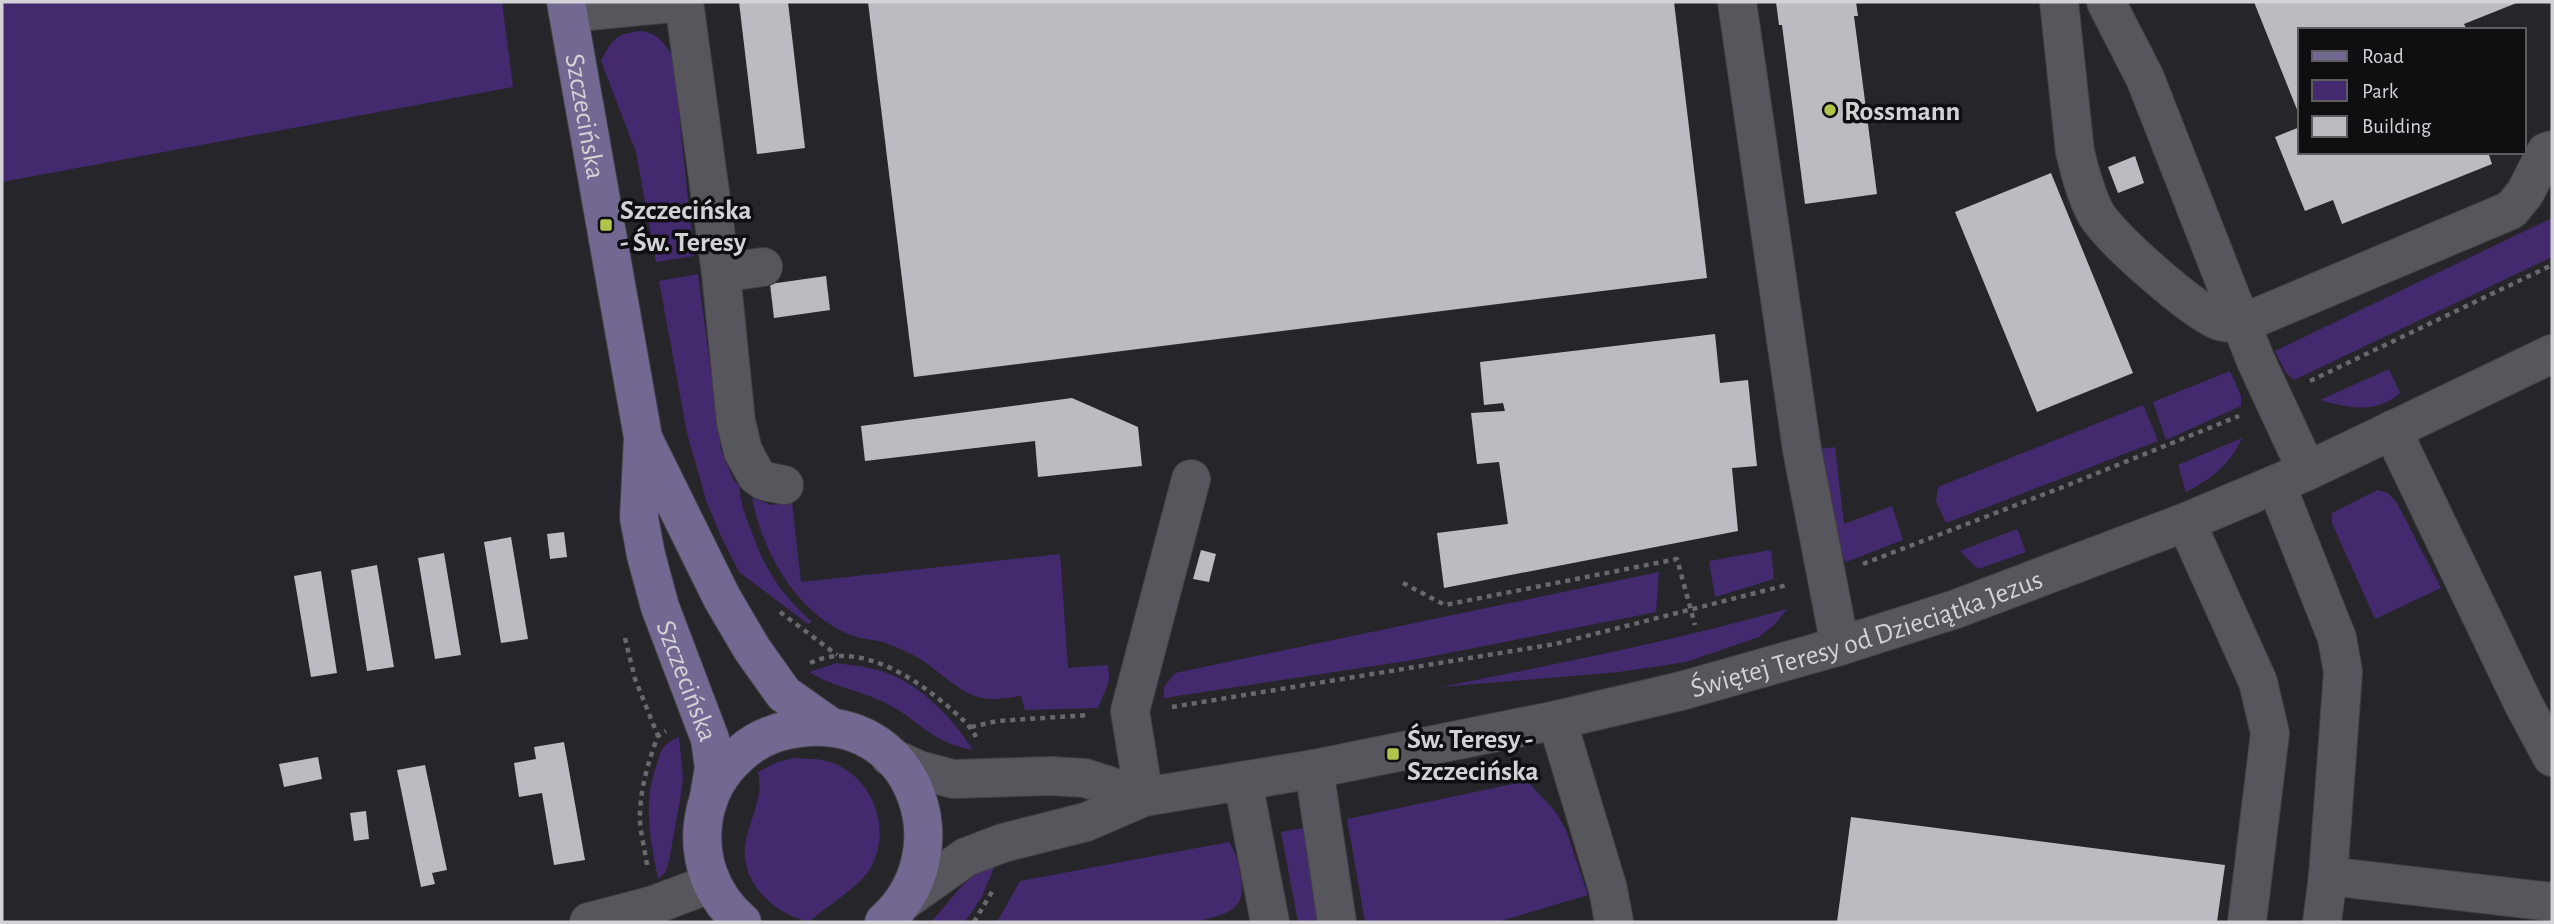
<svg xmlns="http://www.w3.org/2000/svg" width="2554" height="924" font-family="'Alegreya Sans',sans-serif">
	<rect width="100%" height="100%" fill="#26252a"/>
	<!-- green -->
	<g fill="#432a6f">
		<polygon points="2,2 502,2 513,87 2,182"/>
		<path d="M642,31c16,3 23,12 31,26l21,199 -38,6 -20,-110 -35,-91c11,-22 16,-28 41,-30z"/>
		<polygon points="2552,218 2552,257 2294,380 2286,373 2275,351"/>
		<path d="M698,274l23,175 12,30 7,8c-1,14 6,30 11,43 14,40 30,64 61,92l-4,2 -69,-52 -19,-38 -14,-34 -19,-67 -28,-152z"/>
		<path d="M2389,369l11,24c-23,21 -52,15 -80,7z"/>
		<polygon points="2230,371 2241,396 2241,406 2166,440 2153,402"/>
		<polygon points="2143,405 2158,441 1946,523 1936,501 1938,487"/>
		<path d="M2242,438c-13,28 -30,40 -56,54l-8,-27z"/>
		<polygon points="1835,447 1844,524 1892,506 1903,540 1846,562 1838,550 1820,449"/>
		<polygon points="2377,490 2388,493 2397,503 2441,588 2375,619 2332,523 2332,513"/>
		<path d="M752,498l20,7 20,-3 9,80 259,-28 8,114 40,-3 1,16 -11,27 -73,2 -4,-14c-10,1 -21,4 -32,3 -28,-2 -48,-28 -72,-42 -11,-6 -23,-11 -34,-15 -12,-3 -25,-3 -37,-9 -52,-24 -83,-81 -94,-135z"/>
		<polygon points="2017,529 2026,552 1978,569 1960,551"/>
		<polygon points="1771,550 1774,579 1715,597 1709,561"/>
		<polygon points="1659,572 1656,612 1413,660 1164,698 1164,687 1175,673"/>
		<path d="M1787,609l-12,15 -16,13 -73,25 -67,10 -178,15c116,-23 232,-46 346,-78z"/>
		<path d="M837,663c10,2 21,2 32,5 44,8 81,46 104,82 -45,-8 -56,-34 -94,-50 -24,-11 -48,-14 -70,-28z"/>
		<path d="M679,737l4,40 -2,17 -12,67 -4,12 -7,6c-7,-39 -15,-70 -3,-109 6,-18 5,-25 24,-33z"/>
		<path d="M793,758c13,1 25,0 37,4 43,14 63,68 40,107 -11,18 -43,37 -61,53 -37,-9 -71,-41 -63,-82 5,-24 18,-43 12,-68l17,-9z"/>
		<polygon points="1527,781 1555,811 1566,830 1588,895 1497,922 1365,922 1347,819"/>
		<polygon points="1304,828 1324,922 1298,922 1281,832"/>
		<path d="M1229,842c8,13 10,23 12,37 6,34 -19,35 -45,43h-199l23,-41z"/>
		<path d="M995,865l-13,32 -17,25h-34c23,-24 31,-45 64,-57z"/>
	</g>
	<!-- building -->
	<g fill="#bcbbc2">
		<polygon points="739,2 788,2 805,148 757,154"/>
		<polygon points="868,2 1674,2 1707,278 914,377"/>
		<polygon points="1776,2 1856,2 1858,16 1854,16 1877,194 1805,204 1782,25 1779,25"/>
		<polygon points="2254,2 2519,2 2464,24 2466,28 2461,30 2300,30 2300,117"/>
		<polygon points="2300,127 2300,152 2488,152 2492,164 2342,224 2333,200 2305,211 2275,137"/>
		<polygon points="2135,156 2144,183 2118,193 2108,167"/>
		<polygon points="2051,173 2133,373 2037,412 1955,212"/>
		<polygon points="826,276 830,310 774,318 770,284"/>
		<polygon points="1715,334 1720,383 1748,380 1757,466 1732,468 1738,531 1444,588 1437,533 1508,524 1499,462 1477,464 1471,413 1505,411 1503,403 1484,405 1480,362"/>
		<polygon points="1072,398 1138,427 1142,466 1038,477 1035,441 865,461 861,426"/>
		<polygon points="564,532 567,557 550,559 547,534"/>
		<polygon points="511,537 528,639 501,643 484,542"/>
		<polygon points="1201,550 1216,554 1209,582 1193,579"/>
		<polygon points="444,553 461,655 435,659 418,558"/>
		<polygon points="377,565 394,667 367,671 351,570"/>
		<polygon points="321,571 337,673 311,677 294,576"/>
		<polygon points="564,742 585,860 554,865 542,793 519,797 514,763 536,759 534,747"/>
		<polygon points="318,757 322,779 284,787 279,764"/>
		<polygon points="425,765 447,870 432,873 435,884 421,887 397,770"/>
		<polygon points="366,811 369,839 354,841 350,813"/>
		<polygon points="1851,817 2225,865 2217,922 1837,922"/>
	</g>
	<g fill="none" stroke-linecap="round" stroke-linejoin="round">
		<defs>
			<g id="minor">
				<polyline points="684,2 721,273 736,422 743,451 756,475 764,481 784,485"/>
				<polyline points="1737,2 1802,450 1840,646"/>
				<path d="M2059,2l16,150c5,20 11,44 21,62 15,25 96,96 123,107 6,2 15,2 22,3l270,-114 14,-17 21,-41 6,-2"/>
				<polyline points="2106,2 2145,78 2256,361 2307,471"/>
				<polyline points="568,13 682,2"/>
				<polyline points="721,273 763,267"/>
				<polyline points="2392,430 2524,705 2552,757"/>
				<polyline points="2276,484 2337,638 2343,672 2328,876"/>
				<polyline points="2186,522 2258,682 2270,733 2247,922"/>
				<polyline points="1557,720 1608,889 1614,922"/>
				<polyline points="890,757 919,770 953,779 1051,776 1085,778 1144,797"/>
				<polyline points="1314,769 1337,922"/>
				<polyline points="1243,782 1270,922"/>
				<polyline points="1144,797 1130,711 1191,479"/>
				<path id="s1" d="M904,901l62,-44 37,-14 83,-21 58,-25 170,-28 243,-49 124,-29 159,-45 116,-37 230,-87 121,-51 245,-117"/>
				<polyline points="589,922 654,905 712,883"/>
				<polyline points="2322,922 2328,876 2552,902"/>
			</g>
			<g id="major">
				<path id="s2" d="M566,2l77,435 -4,81 7,37 14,52 50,132 4,29 -6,34"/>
				<polyline points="645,442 722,598 752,649 784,694 831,727"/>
				<path d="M742,922c-31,-26 -45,-65 -38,-105 4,-25 18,-47 36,-63 20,-18 42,-25 68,-27 109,-8 154,126 76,195"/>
			</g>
		</defs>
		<!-- minor casing -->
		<use href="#minor" stroke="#424146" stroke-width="40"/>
		<!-- major casing -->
		<use href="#major" stroke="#424146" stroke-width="40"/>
		<!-- path -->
		<g stroke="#69686c" stroke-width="4.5" stroke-dasharray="5 5" stroke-linecap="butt">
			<polyline points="2310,381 2552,265"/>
			<polyline points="1863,564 2063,487 2239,416"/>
			<polyline points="1403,583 1445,605 1677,559 1695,625"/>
			<polyline points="780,612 837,655"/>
			<polyline points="625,638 635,679 658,736"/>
			<path d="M810,663c49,-23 105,15 141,46 10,9 19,16 25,28"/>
			<polyline points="1172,707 1555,644 1787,585"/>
			<polyline points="971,727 997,721 1090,715"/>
			<path d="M647,865c-2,-15 -6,-29 -7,-44 -1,-27 8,-60 18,-85l8,-5"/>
			<polyline points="974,922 993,890"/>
		</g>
		<!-- minor -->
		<use href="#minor" stroke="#57565c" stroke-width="38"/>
		<!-- major -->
		<use href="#major" stroke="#736891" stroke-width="38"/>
	</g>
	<!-- markers -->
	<g fill="#b2c34c" stroke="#0f0f11" stroke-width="2.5">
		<circle cx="1830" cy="110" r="7"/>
		<rect x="599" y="218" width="14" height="14" rx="3.5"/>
		<rect x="1386" y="747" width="14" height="14" rx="3.5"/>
	</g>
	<g text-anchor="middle" stroke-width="7" stroke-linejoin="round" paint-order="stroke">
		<!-- poi labels -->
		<g font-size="28" font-weight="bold" fill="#d3d2d6" stroke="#0f0f11" text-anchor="start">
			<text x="1844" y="120">Rossmann</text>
			<text x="620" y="219">Szczecińska<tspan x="620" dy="32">- Św. Teresy</tspan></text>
			<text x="1407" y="748">Św. Teresy -<tspan x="1407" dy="32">Szczecińska</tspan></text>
		</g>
		<!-- street labels -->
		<g font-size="28" fill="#d3d2d6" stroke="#0f0f11">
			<text dy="10" stroke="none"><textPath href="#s2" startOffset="116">Szczecińska</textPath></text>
			<text dy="10" stroke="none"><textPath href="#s1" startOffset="1006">Świętej Teresy od Dzieciątka Jezus</textPath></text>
			<text dy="10" stroke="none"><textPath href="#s2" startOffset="693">Szczecińska</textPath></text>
		</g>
	</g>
	<!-- border -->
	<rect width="2554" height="924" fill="none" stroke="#d3d2d6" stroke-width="7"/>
	<!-- legend -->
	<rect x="2298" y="28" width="228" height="126" fill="#0f0f11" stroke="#5d5d60" stroke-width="2"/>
	<rect x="2312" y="51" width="35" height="10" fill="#736891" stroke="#5d5d60" stroke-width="2"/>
	<text x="2362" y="63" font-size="21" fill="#d3d2d6">Road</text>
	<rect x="2312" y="80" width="35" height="21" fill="#432a6f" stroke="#5d5d60" stroke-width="2"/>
	<text x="2362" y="98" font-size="21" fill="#d3d2d6">Park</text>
	<rect x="2312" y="116" width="35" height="21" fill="#bcbbc2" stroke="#5d5d60" stroke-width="2"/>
	<text x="2362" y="133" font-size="21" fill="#d3d2d6">Building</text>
</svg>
